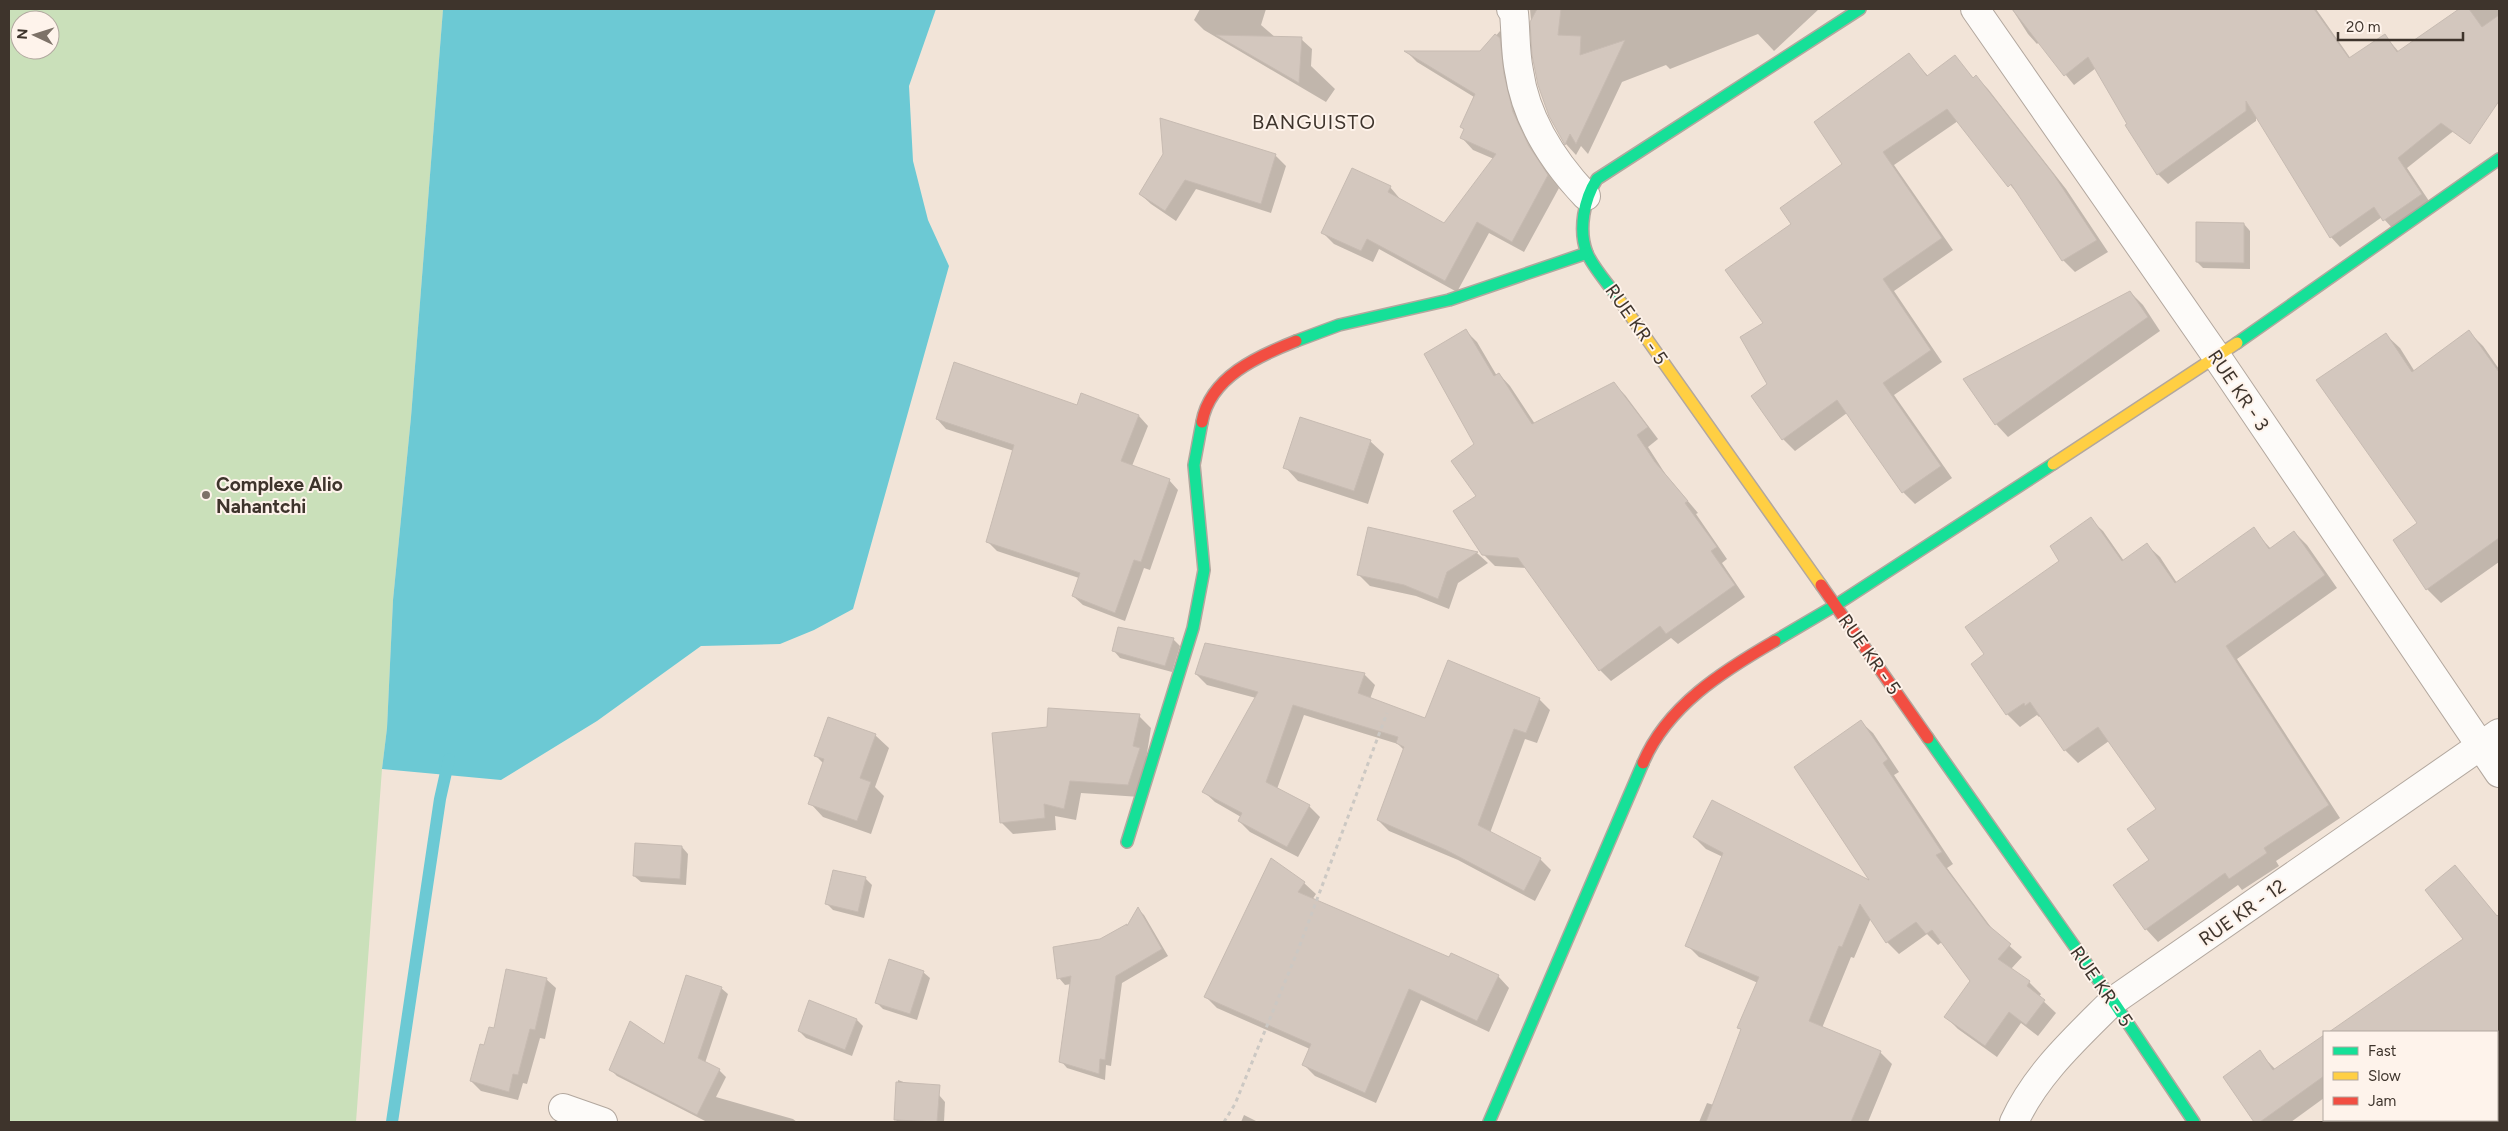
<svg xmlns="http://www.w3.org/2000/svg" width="2508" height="1131" font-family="Figtree,sans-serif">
	<rect width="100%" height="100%" fill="#f2e4d8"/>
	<!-- green -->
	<path fill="#cae0ba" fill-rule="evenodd" d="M9,9h434l-32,408 -18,183 -6,128 -5,41 -26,353h-347zM20,20h30v30h-30z"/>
	<!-- water -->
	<polygon fill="#6cc9d4" points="443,9 936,9 909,86 913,161 928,220 949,266 853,609 814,630 780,644 701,646 597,721 501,780 382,769 387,728 393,600 411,417"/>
	<!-- shadow -->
	<g fill="#0003">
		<polygon points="1200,9 1266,9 1261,25 1276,38 1301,39 1312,49 1311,66 1335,89 1326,102 1204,30 1194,20"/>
		<polygon points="1530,9 1819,9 1774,51 1758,34 1670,69 1666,65 1622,82 1588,154 1581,146 1576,155 1566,144 1550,116 1534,55"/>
		<polygon points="2012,9 2316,9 2351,59 2385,36 2399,52 2461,9 2499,9 2499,101 2451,133 2407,168 2431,204 2394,230 2382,217 2340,247 2331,237 2256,114 2256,121 2168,184 2158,174 2096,68 2074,85 2039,42 2037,44 2028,34"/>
		<polygon points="1500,31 1511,42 1540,159 1559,188 1524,252 1489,233 1457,292 1379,249 1373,262 1334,244 1323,233 1390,187 1401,200 1444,224 1494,159 1473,150 1462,138 1465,130 1461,126 1474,97 1417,62 1407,52 1481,53"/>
		<polygon points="1909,55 1929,77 1955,57 1974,79 1976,77 1988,89 2066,189 2108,252 2075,272 2063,260 2021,198 1958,121 1894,165 1953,250 1894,291 1942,362 1894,395 1952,478 1915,504 1903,492 1847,413 1795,451 1783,439 1769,384 1765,323 1792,224 1844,164"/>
		<polygon points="1164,154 1275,155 1286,166 1271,213 1196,189 1176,221 1151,204 1140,194"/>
		<polygon points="2244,224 2250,231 2250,269 2203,268 2197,262"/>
		<polygon points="2130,292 2143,305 2160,331 2008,437 1996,424"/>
		<polygon points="1466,331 1477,342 1497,376 1499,374 1510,386 1535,424 1614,384 1625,395 1658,439 1648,447 1666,475 1698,513 1696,514 1727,559 1722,563 1745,597 1678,644 1671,638 1611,681 1600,670 1527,568 1495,566 1483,554"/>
		<polygon points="2469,332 2483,346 2499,369 2499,562 2441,603 2427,589 2419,523 2385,334 2400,348 2415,372"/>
		<polygon points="1082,395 1139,416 1148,426 1132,466 1169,480 1178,490 1150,570 1144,568 1125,621 1083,605 1073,596 1079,578 997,551 988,542 1014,451 946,429 937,419 1078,406"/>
		<polygon points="1370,441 1384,454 1368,504 1298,481 1285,467"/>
		<polygon points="2090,519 2103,531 2124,561 2147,545 2160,557 2177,583 2253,529 2271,549 2294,532 2307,545 2337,588 2237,659 2340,818 2276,861 2279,866 2242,890 2238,885 2158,942 2146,929 2158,809 2109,741 2078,763 2065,750 2041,716 2039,717 2037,715 2020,727 2007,714 1973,665 1986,655 2061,561"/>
		<polygon points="1369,529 1477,553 1488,563 1458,583 1449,609 1416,596 1370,586 1359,575"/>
		<polygon points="1173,639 1180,646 1172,672 1120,658 1114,651"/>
		<polygon points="1196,674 1364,674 1375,685 1370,699 1426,720 1539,699 1550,710 1537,743 1525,739 1490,833 1540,859 1551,870 1535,901 1458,860 1389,831 1378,820 1404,750 1398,744 1304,715 1277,789 1309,806 1320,817 1298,857 1250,832 1239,821 1241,817 1215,802 1204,792 1256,698 1207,685"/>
		<polygon points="1139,716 1151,728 1140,797 1081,793 1076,820 1055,816 1056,830 1013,834 1001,822"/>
		<polygon points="1861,722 1873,733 1899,772 1894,775 1953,864 1947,868 1996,934 2022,957 2011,969 2029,982 2041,994 2039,997 2056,1013 2038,1036 2021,1023 1997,1057 1958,1029 1946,1017 1971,981 1942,942 1938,945 1927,934 1899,954 1887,942 1871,918 1854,958 1851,957 1822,1028 1880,1052 1892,1064 1868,1122 1781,1122 1774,1119 1773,1122 1699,1122 1707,1103 1714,1105 1742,1031 1739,1027 1758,983 1699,957 1687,945 1723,857 1706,849 1694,837 1873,884"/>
		<polygon points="875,735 889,748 875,787 884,796 871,834 823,817 810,803 824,764 815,755"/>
		<polygon points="682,847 688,854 686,885 641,882 634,876"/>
		<polygon points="1272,860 1304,883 1316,894 1312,900 1449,959 1498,976 1509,988 1489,1032 1421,1000 1376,1103 1315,1076 1304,1065 1310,1049 1217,1008 1205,996"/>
		<polygon points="2455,867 2499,918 2499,1122 2358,1122 2356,1120 2497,1120 2497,1032 2331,1032 2465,939"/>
		<polygon points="865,878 872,885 864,918 833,910 826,903"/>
		<polygon points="1138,909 1144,915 1168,956 1122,983 1111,1066 1106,1065 1105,1080 1067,1068 1061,1061 1071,984 1065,985 1059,978 1100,941 1128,926"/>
		<polygon points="923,972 930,978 917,1020 883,1009 876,1002"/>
		<polygon points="546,979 556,988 545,1039 540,1038 527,1084 523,1083 518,1100 481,1091 471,1081 485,1047 495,1030"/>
		<polygon points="721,988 728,994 705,1063 719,1070 726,1077 716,1097 793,1119 797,1122 707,1122 617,1076 611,1070 665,1046"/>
		<polygon points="857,1020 863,1026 852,1056 806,1038 799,1031"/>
		<polygon points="2324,1037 2324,1098 2291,1122 2255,1122 2225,1078 2259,1052 2276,1070"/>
		<polygon points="898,1080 939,1095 945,1102 944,1122 898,1122 895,1119"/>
		<polygon points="1244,1115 1258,1122 1241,1122"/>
	</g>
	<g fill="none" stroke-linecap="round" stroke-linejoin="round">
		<!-- stream -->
		<polyline stroke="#6cc9d4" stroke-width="12" points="392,1122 440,799 449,759"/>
	</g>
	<!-- building -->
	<g fill="#d3c7be" stroke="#c7bbb2">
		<polygon points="1537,9 1561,9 1558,35 1581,36 1580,55 1625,40 1576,144 1570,134 1565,145 1549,116 1538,85 1532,55 1530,22"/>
		<polygon points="2012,9 2314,9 2349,58 2385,34 2397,52 2459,9 2469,9 2482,27 2499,15 2499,101 2470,144 2441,123 2398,158 2422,194 2383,221 2374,207 2330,238 2246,101 2246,111 2157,175 2125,125 2127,124 2088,57 2064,76"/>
		<polygon points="1495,34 1500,38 1504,74 1513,112 1529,146 1548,175 1512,242 1477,222 1445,281 1367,239 1361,251 1321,233 1352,168 1391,186 1388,192 1444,223 1496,154 1460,138 1464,129 1460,127 1475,94 1404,51 1480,51"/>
		<polygon points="1216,35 1302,37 1299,83"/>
		<polygon points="1909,53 1927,76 1955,55 1973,78 1976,75 2054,175 2097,240 2062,261 2011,184 2008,187 1947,109 1883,152 1942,238 1883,279 1931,350 1883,383 1941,466 1902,493 1837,400 1782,440 1751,396 1767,384 1740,337 1763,323 1725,270 1791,224 1780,208 1842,164 1814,122"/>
		<polygon points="1160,118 1276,154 1261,204 1185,180 1165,211 1139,194 1163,154"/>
		<polygon points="2196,222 2244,223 2244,263 2196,262"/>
		<polygon points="2130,291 2148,317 1995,425 1963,379"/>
		<polygon points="1466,329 1494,376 1499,373 1532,424 1614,382 1648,427 1637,435 1655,462 1688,501 1685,503 1717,547 1711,551 1735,585 1666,634 1660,626 1599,671 1518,558 1482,555 1453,511 1476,496 1451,461 1474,444 1424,354"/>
		<polygon points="2469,330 2499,372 2499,538 2426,590 2393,540 2417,523 2316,380 2386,333 2412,372"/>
		<polygon points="954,362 1077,405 1081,393 1139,415 1121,461 1170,479 1141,562 1134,560 1115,613 1072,596 1080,573 986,542 1014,445 936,419"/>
		<polygon points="1300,417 1371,440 1354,491 1283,468"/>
		<polygon points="2091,517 2122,561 2147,543 2175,583 2254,527 2269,549 2294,531 2325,575 2226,646 2329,805 2264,848 2267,853 2229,879 2225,873 2145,930 2113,885 2149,860 2127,829 2156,809 2098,727 2064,751 2030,702 2025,706 2024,703 2006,715 1971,664 1984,654 1965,627 2059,561 2050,546"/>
		<polygon points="1368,527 1478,552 1447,572 1438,599 1404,585 1357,575"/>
		<polygon points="1118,627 1174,638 1165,666 1112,651"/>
		<polygon points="1205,643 1365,673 1358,693 1425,718 1448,660 1540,698 1526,733 1514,729 1478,825 1541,858 1524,891 1446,850 1377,820 1404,747 1396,743 1398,737 1293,705 1266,782 1310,805 1287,847 1238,821 1242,813 1202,792 1258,692 1195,674"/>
		<polygon points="1048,708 1140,714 1133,746 1140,748 1128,785 1070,781 1064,809 1044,804 1045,818 1000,823 992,733 1047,727"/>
		<polygon points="828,717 876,734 860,778 871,782 857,821 808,804 824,759 814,756"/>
		<polygon points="1861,720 1888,759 1883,763 1942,852 1936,855 1988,925 2011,944 1998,959 2030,981 2027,986 2045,1000 2026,1025 2009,1012 1985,1046 1944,1017 1970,981 1932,930 1926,934 1916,922 1886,943 1860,904 1842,947 1839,946 1809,1021 1881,1051 1851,1122 1706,1122 1741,1029 1737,1028 1759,977 1685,946 1723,853 1693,837 1712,800 1869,880 1794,767"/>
		<polygon points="635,843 682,846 680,879 633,876"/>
		<polygon points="1271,858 1305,882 1298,892 1449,957 1451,953 1499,975 1477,1021 1409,989 1365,1093 1302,1065 1311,1044 1204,997"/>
		<polygon points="2455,865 2497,916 2499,914 2499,1032 2329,1032 2463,939 2425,890"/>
		<polygon points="833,870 866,877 858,912 825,904"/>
		<polygon points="1138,907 1162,949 1116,976 1105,1060 1100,1059 1099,1074 1059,1062 1071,976 1057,979 1053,947 1100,939 1127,924 1127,926"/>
		<polygon points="889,959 924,971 910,1014 875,1003"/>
		<polygon points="506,969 547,978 535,1030 530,1029 518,1075 513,1074 509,1092 470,1081 480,1044 484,1045 489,1027 494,1028"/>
		<polygon points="686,975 722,987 698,1058 720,1069 697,1115 609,1070 630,1021 664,1044"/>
		<polygon points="809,1000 857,1019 845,1050 798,1031"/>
		<polygon points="2324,1035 2324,1076 2260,1122 2254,1122 2223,1077 2260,1050 2273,1070"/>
		<polygon points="896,1082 940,1085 937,1122 894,1120"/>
	</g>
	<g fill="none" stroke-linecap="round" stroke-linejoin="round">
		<defs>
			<g id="street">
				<path d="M1511,9l3,4c2,20 1,39 5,58 7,49 34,90 67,125"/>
				<polyline points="1975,9 2217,357 2499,773"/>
				<polyline points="563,1108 603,1122"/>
				<path d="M2014,1122c22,-48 62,-84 99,-121l386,-268"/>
			</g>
			<g id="fast">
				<path d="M1620,301c-9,-14 -27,-33 -33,-48 -9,-23 -3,-54 10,-74l263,-170"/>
				<polyline points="1296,341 1339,325 1449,300 1587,253"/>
				<polyline points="2237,343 2499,159"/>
				<polyline points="1775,641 1836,605 2053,464"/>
				<polyline points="1928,738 2113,1001 2194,1122"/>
				<polyline points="1127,842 1193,628 1204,570 1194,465 1202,422"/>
				<polyline points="1489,1122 1643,763"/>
			</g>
			<g id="slow">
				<polyline points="1620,301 1821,585"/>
				<polyline points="2053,464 2237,343"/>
			</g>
			<g id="jam">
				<path d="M1202,422c8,-45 56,-66 94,-81"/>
				<polyline points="1821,585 1928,738"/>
				<path d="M1643,763c24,-57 80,-92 132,-122"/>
			</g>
		</defs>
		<!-- street casing -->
		<use href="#street" stroke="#b2a79e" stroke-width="30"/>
		<!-- fast casing -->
		<use href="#fast" stroke="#b2a79e" stroke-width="14"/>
		<!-- slow casing -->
		<use href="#slow" stroke="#b2a79e" stroke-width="14"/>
		<!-- jam casing -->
		<use href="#jam" stroke="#b2a79e" stroke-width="14"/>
		<!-- path -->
		<polyline stroke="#ccc8c3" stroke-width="3" stroke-dasharray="4 4" stroke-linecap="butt" points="1224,1122 1235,1104 1298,950 1387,713"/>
		<!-- street -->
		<use href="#street" stroke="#fdfbf9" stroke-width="28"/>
		<!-- fast -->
		<use href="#fast" stroke="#16e098" stroke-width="11"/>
		<!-- slow -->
		<use href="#slow" stroke="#ffcf43" stroke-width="11"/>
		<!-- jam -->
		<use href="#jam" stroke="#f24e42" stroke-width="11"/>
	</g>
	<!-- markers -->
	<circle fill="#7d7268" stroke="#fef3eb" stroke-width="2" cx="206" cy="495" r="5"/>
	<g text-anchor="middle" stroke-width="4" stroke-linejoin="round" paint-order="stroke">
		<!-- street labels -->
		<g font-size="19" fill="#3e342c" stroke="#fef3eb">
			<text transform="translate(1637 324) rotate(55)" y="7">RUE KR - 5</text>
			<text transform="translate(2239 390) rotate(56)" y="7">RUE KR - 3</text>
			<text transform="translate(1870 654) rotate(55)" y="7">RUE KR - 5</text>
			<text transform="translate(2242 912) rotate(-35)" y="7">RUE KR - 12</text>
			<text transform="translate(2102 986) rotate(55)" y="7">RUE KR - 5</text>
		</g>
		<!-- poi labels -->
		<g font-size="19" font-weight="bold" fill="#3e342c" stroke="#fef3eb" text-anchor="start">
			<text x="216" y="491">Complexe Alio<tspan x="216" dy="22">Nahantchi</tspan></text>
		</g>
		<!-- neighbourhood labels -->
		<g font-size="20" letter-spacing="1" fill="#3e342c" stroke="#fef3eb">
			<text x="1314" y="129">BANGUISTO</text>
		</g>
	</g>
	<!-- border -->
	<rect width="2508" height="1131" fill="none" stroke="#3e342c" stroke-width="20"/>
	<!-- legend -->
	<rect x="2323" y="1031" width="175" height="90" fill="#fef3eb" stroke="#b1a79f"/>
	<rect x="2333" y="1047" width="25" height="8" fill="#16e098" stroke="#b1a79f"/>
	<text x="2368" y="1056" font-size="15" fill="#3e342c">Fast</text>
	<rect x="2333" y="1072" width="25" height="8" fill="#ffcf43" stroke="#b1a79f"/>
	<text x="2368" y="1081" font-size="15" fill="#3e342c">Slow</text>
	<rect x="2333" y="1097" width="25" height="8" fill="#f24e42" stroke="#b1a79f"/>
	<text x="2368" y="1106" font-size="15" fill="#3e342c">Jam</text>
	<!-- north arrow -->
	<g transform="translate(35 35) rotate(274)"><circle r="24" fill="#fef3eb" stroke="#b1a79f"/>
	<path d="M0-4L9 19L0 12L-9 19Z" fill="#7d7268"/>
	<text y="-8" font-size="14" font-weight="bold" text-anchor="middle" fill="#3e342c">N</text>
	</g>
	<!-- scale -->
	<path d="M2338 32v8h125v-8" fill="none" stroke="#3e342c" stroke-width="2.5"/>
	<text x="2346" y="32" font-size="15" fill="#3e342c" stroke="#fef3eb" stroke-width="4" paint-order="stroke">20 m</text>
</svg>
